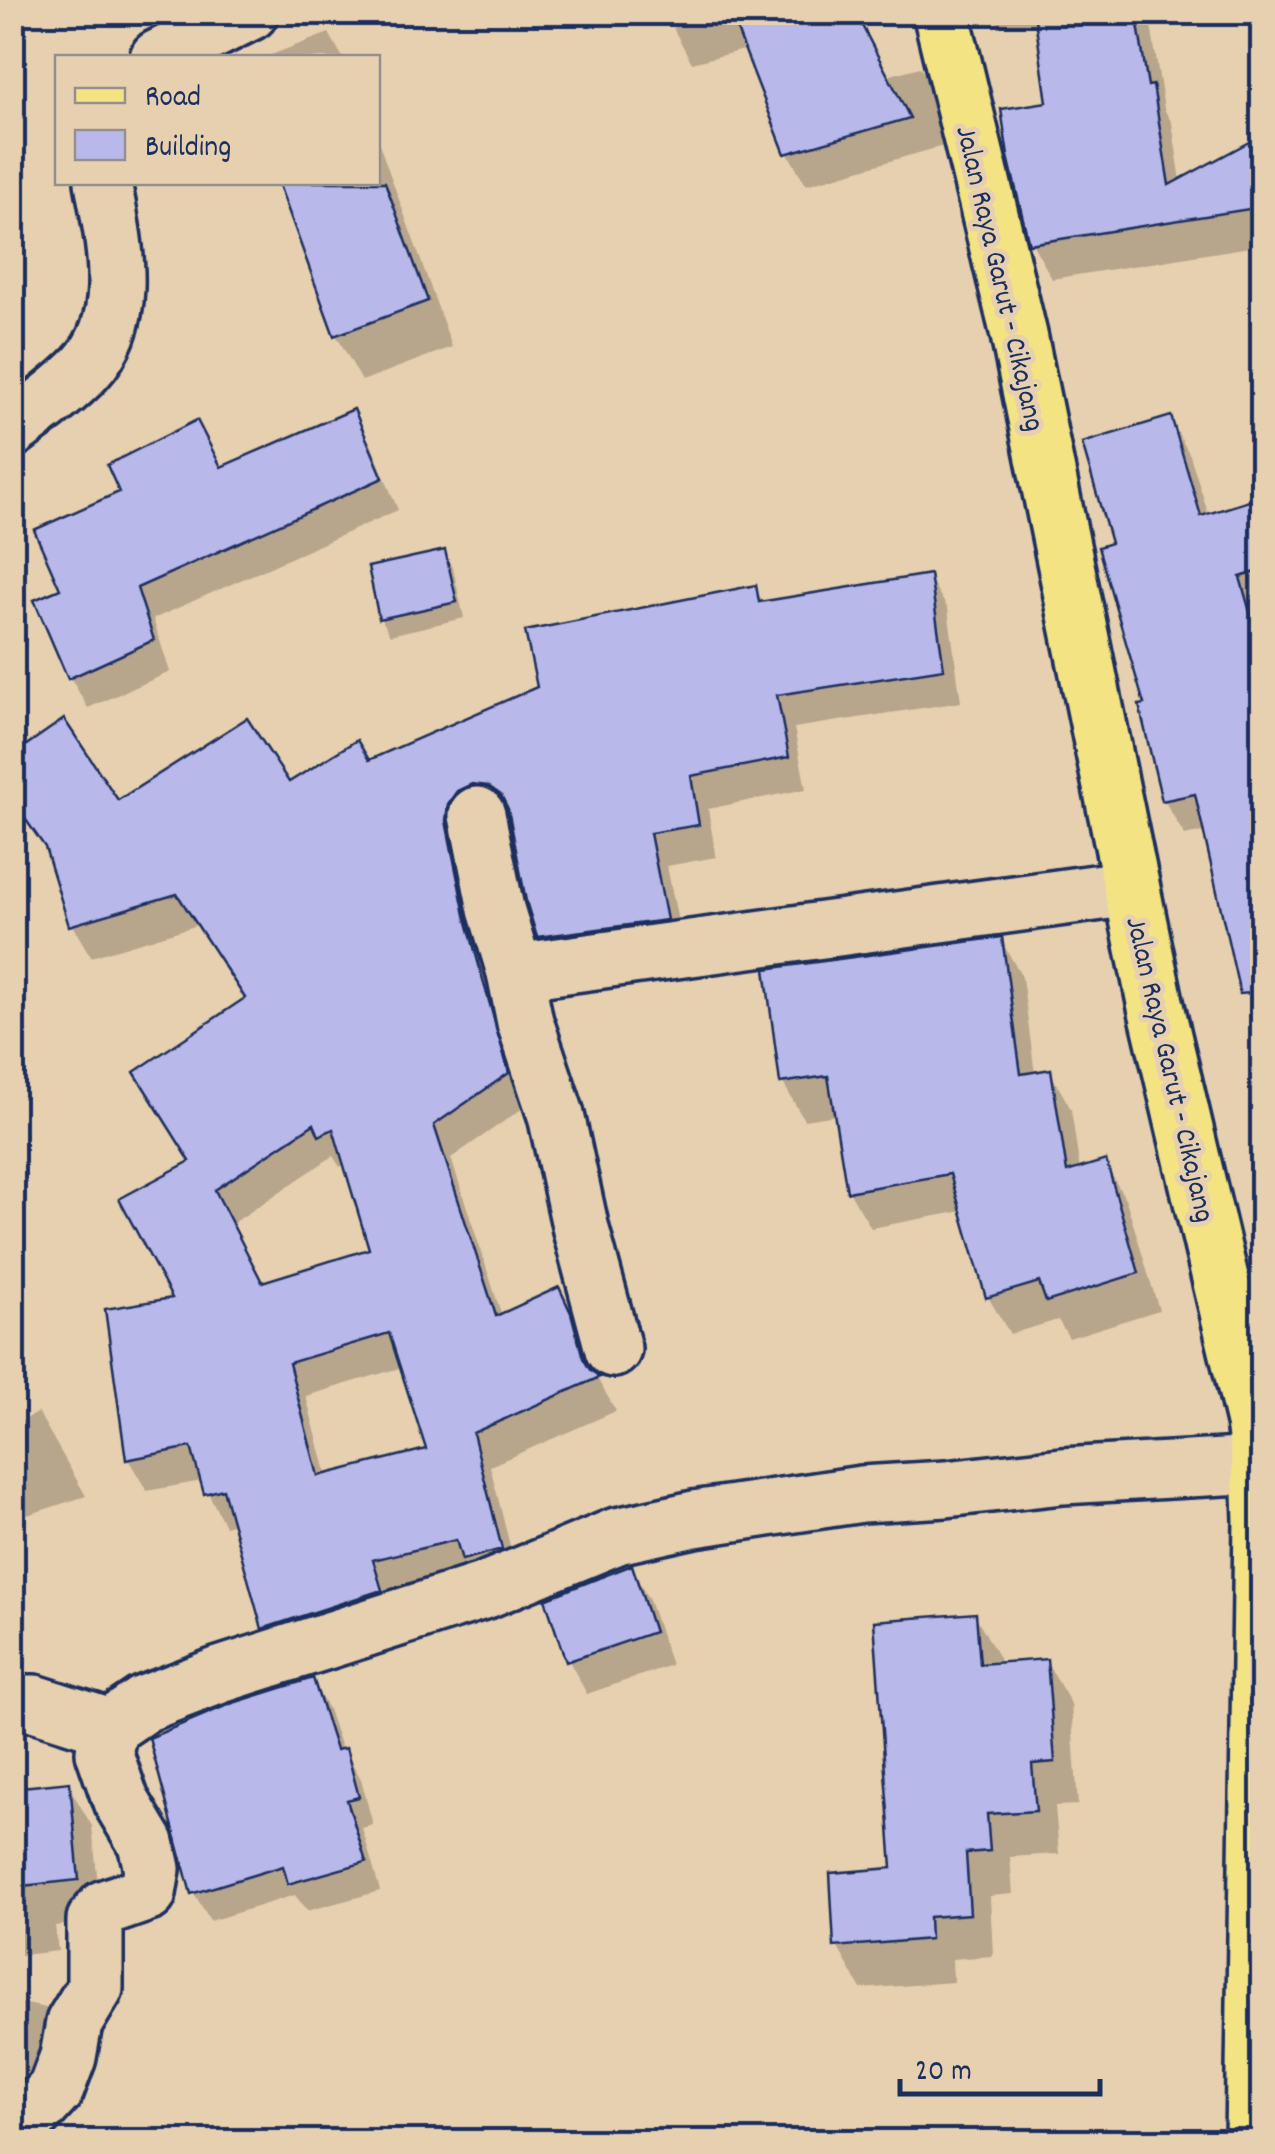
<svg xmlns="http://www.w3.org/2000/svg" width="1275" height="2154" font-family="Dekko,sans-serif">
	<rect width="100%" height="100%" fill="#e6d0af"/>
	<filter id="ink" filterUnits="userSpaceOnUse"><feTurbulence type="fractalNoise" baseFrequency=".01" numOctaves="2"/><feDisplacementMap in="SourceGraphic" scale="20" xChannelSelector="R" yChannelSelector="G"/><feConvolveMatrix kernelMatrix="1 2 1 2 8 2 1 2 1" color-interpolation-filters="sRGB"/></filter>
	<g filter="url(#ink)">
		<!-- shadow -->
		<g fill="#0003" fill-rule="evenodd">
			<polygon points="672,12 853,12 861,83 920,67 939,99 950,144 806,185 787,152 747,49 692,63 674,30"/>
			<polygon points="992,12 1149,12 1164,109 1172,123 1181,181 1262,138 1262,245 1052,279 1032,243 1050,104 1038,24 1000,26"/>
			<polygon points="329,33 343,58 263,58"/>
			<polygon points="378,141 452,347 362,381 336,335 378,182"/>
			<polygon points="353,413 371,444 398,510 153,619 170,672 88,708 70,677 63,590"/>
			<polygon points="1170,419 1190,455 1209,516 1262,500 1262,1004 1258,1005 1237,969 1206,831 1185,836 1164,800 1114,544"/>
			<polygon points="443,553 453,569 464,618 390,635 381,618"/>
			<path d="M929,577l19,32 13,93 -167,26 12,61 -98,20 8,48 -49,9 17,86 -126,17 -18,-33 -27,-115 -22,-5 35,290 -75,52 51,158 56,-26 30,58 9,30 19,33 -126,55 29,116 -236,78 -19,-32 -29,-105 -10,3 -23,-45 -55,10 -19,-32 48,-159 16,-137 55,-163 -49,-75 -107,32 -19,-32 -21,-68 -39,-55v-44l105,46 171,-19 80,-22 172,-74 215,-101 9,16zM333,1156l7,11 6,-3 26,86 -110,34 -30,-60zM403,1367l27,83 -103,26 -21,-80z"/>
			<polygon points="1001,940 1022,977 1035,1074 1050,1072 1071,1109 1080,1171 1105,1163 1126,1200 1159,1310 1069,1338 1058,1320 1010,1334 988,1297 963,1211 871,1228 849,1191 837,1115 804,1120 783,1083"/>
			<polygon points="38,1412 86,1496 12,1520 12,1427"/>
			<polygon points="631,1568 649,1600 671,1665 587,1694 569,1661 548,1601"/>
			<polygon points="975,1615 999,1658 1000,1665 1046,1661 1071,1704 1078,1805 1055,1806 1059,1854 1010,1857 1013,1894 990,1896 993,1956 952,1959 953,1982 861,1989 837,1946 895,1871"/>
			<polygon points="312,1681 328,1709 342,1751 345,1751 361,1779 373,1825 362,1828 380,1891 307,1911 295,1895 210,1921 194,1893"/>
			<polygon points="68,1785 92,1826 102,1922 55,1926 58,1951 12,1956 12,1790"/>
			<polygon points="12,2001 46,2008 56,2025 32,2095 12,2091"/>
		</g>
		<!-- building -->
		<g fill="#b9b8ea" stroke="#1b2f5e" stroke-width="2.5" fill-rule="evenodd">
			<polygon points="730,12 855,12 910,118 785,154"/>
			<polygon points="1034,12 1136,12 1148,86 1153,85 1169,185 1262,135 1262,207 1029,244 1008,156 1001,109 1047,102"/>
			<polygon points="278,182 385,182 428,301 334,336"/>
			<polygon points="354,409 383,478 137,588 154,640 68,679 34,600 60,589 34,530 119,492 107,465 197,420 221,467"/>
			<polygon points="1171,416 1201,516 1262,497 1262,570 1240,577 1262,654 1262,992 1240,994 1195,794 1162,801 1139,705 1144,704 1098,547 1111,543 1082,443"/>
			<polygon points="445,550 457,602 379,619 368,567"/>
			<path d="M930,574l14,95 -167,26 12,62 -98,19 8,49 -49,8 17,87 -130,17 -11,-36 -18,-92 -7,-14 -13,-9 -16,-2 -15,7 -9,13 -2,17 19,94 44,158 -75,52 62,191 63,-29 12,26 12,45 7,12 10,7 -127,56 29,116 -40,11 -6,-20 -83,20 9,30 -120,39 -39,-140 -19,5 -13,-47 -65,13 -21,-151 67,-11 -53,-99 71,-38 -56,-89 111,-74 -68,-104 -108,32 -24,-79 -33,-47v-45l52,-36 54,81 129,-82 42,64 68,-42 12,20 168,-73 -12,-56 231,-46 3,17zM314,1124l5,12 14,-7 36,120 -107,33 -47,-92zM389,1333l37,116 -108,27 -29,-113z"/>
			<polygon points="1002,937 1021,1074 1051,1069 1067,1172 1106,1160 1139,1273 1046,1302 1039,1282 986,1298 950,1174 847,1192 828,1076 780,1083 765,969"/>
			<polygon points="632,1565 654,1632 566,1662 545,1599"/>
			<polygon points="976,1613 980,1664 1047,1659 1055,1762 1032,1764 1036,1811 987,1814 990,1851 966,1853 970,1914 929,1917 930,1939 834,1947 830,1873 892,1868 874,1621"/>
			<polygon points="313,1678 336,1750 346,1748 359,1797 347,1800 366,1862 288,1884 283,1866 191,1894 149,1738 230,1704"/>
			<polygon points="70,1782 79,1880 12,1887 12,1788"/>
		</g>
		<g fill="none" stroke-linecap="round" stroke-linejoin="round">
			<defs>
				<g id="minor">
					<polyline points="158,58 250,12"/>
					<path d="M12,429c25,-19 52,-38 73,-60 48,-51 29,-126 18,-187"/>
					<polyline points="477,815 496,909 515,972 525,1022 556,1115 581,1230 613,1349"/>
					<polyline points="515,972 1131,888"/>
					<polyline points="12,1703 34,1703 110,1727"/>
					<polyline points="12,2137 56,2089 68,2057 74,2023 95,1988 95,1920 105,1908 148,1893 152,1869 146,1843 121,1801 104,1752 110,1727 144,1704 220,1675 486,1590 617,1536 694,1519 862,1494 946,1489 1062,1476 1260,1465"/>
				</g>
				<polyline id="major" points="941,12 1019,335 1155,1002 1254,1422 1260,1465 1262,1521 1253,2142"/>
			</defs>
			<!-- minor casing -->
			<use href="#minor" stroke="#1b2f5e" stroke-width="62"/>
			<!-- major casing -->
			<use href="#major" stroke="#1b2f5e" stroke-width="62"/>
			<!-- minor -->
			<use href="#minor" stroke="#e6d0af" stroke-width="55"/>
			<!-- major -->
			<use href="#major" stroke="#f4e382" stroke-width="55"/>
		</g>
	</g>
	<g text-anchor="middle" stroke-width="10" stroke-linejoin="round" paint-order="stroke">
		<!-- street labels -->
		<g font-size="30" fill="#1b2f5e" stroke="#e6d0af">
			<text transform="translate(1002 278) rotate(77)" y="10">Jalan Raya Garut - Cikajang</text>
			<text transform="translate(1172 1069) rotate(77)" y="10">Jalan Raya Garut - Cikajang</text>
		</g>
	</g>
	<!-- margin -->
	<rect width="1275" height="2154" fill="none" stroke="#e6d0af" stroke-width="50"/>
	<rect x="25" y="25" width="1225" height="2104" fill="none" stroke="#1b2f5e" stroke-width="4" filter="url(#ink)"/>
	<!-- legend -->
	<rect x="55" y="55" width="325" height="130" fill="#e6d0af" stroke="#95908f" stroke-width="2.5"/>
	<rect x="75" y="88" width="50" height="15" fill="#f4e382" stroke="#95908f" stroke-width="2.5"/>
	<text x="145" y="105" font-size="30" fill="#1b2f5e">Road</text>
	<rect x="75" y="130" width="50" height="30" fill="#b9b8ea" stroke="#95908f" stroke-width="2.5"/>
	<text x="145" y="155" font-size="30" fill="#1b2f5e">Building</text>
	<!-- scale -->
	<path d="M900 2079v15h200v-15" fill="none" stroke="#1b2f5e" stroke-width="5"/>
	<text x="915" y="2079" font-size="30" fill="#1b2f5e" stroke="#e6d0af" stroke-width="8" paint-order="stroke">20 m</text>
</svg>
